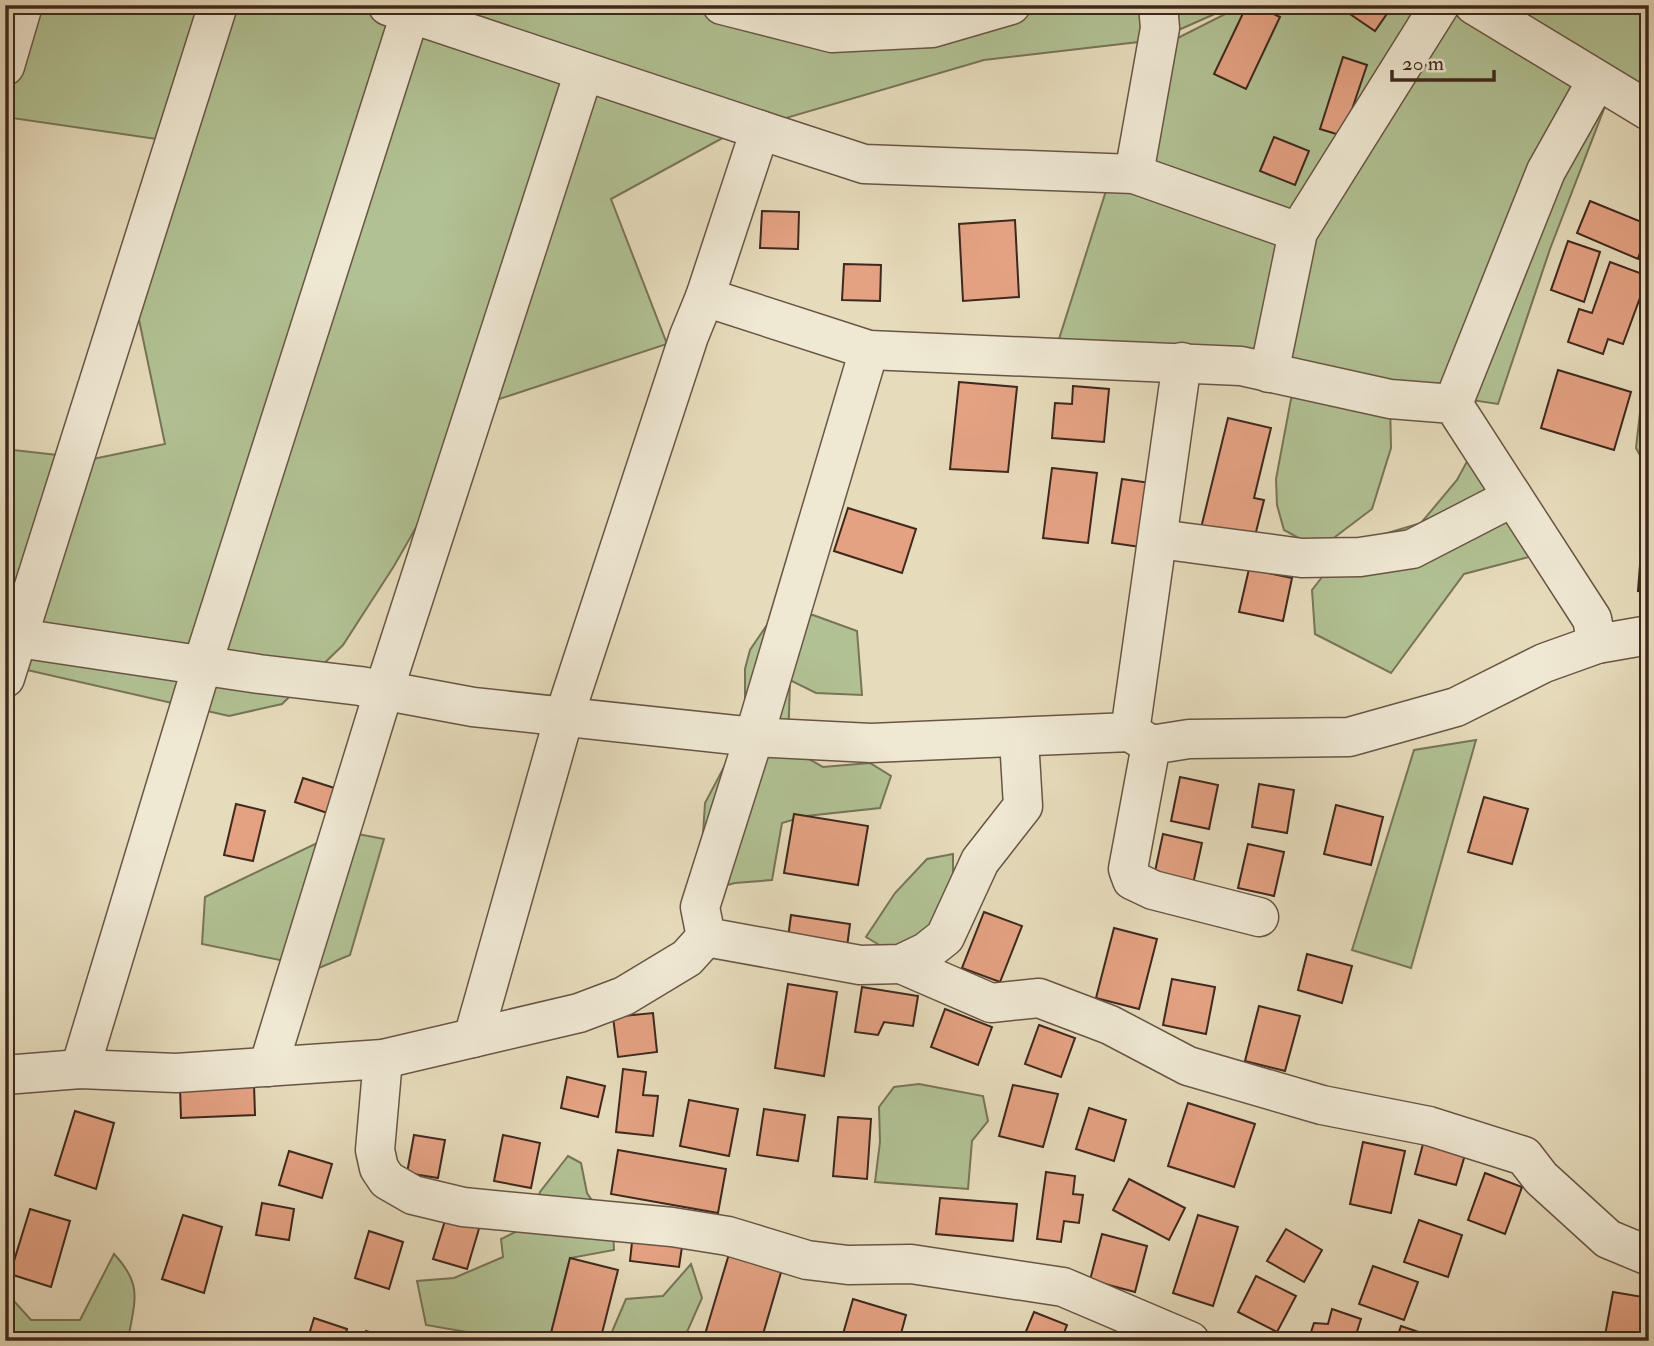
<svg xmlns="http://www.w3.org/2000/svg" width="1654" height="1346" font-family="'IM FELL Double Pica',serif">
	<rect width="100%" height="100%" fill="#e6dbbb"/>
	<filter id="stains"><feTurbulence type="fractalNoise" baseFrequency=".00286" numOctaves="4"/><feColorMatrix values="0 0 0 0 .2 0 0 0 0 .09 0 0 0 0 .02 0 0 0 .5 -.17"/></filter>
	<radialGradient id="worn" r=".72"><stop offset=".6" stop-color="#630" stop-opacity="0"/><stop offset="1" stop-color="#630" stop-opacity=".3"/></radialGradient>
	<!-- green -->
	<g fill="#b1c193" stroke="#787458" stroke-width="2">
		<polygon points="5,5 1235,5 1156,40 984,60 728,135 611,199 667,344 487,403 394,566 343,645 282,704 229,716 5,665 5,449 93,459 165,444 138,315 157,139 5,117"/>
		<polygon points="1243,5 1649,5 1649,107 1609,96 1550,249 1498,404 1059,339 1150,52"/>
		<polygon points="1649,379 1649,472 1636,448 1642,395"/>
		<polygon points="1308,383 1390,399 1391,448 1372,509 1319,549 1284,530 1277,505 1276,479 1291,399"/>
		<polygon points="1483,432 1563,548 1464,574 1391,673 1315,634 1312,590 1347,545 1421,523 1457,480"/>
		<polygon points="813,615 857,631 862,695 816,693 790,680 788,747 823,767 870,763 891,776 880,808 806,816 782,823 772,880 735,883 711,889 701,866 705,803 732,752 745,710 745,669 750,650 771,619"/>
		<polygon points="1476,740 1411,968 1352,950 1414,750"/>
		<polygon points="342,831 384,839 350,955 319,968 202,944 205,897"/>
		<polygon points="953,854 953,897 925,939 886,949 866,937 895,893 927,859"/>
		<polygon points="919,1084 983,1096 988,1121 972,1141 968,1189 875,1182 880,1142 879,1107 894,1087"/>
		<polygon points="568,1156 581,1163 587,1193 613,1231 614,1250 570,1258 549,1341 519,1341 426,1325 417,1281 454,1278 503,1257 501,1239 532,1224 540,1192"/>
		<path d="M114,1254c30,32 20,47 14,87h-123v-50l26,29h49z"/>
		<polygon points="691,1264 702,1298 683,1341 608,1341 626,1299 663,1296"/>
	</g>
	<!-- building -->
	<g fill="#e4a283" stroke="#3f281e" stroke-width="2">
		<polygon points="1247,5 1254,5 1280,17 1246,89 1214,74"/>
		<polygon points="1347,5 1393,5 1375,31 1344,10"/>
		<polygon points="1343,57 1367,65 1343,136 1320,129"/>
		<polygon points="1274,137 1309,151 1295,185 1260,171"/>
		<polygon points="1590,201 1649,225 1638,259 1577,233"/>
		<polygon points="762,211 799,212 798,249 760,248"/>
		<polygon points="1015,220 1019,297 963,301 959,224"/>
		<polygon points="1568,241 1600,252 1584,302 1551,290"/>
		<polygon points="1610,262 1648,276 1623,344 1608,339 1603,354 1568,342 1579,309 1592,313"/>
		<polygon points="844,264 881,265 880,301 842,300"/>
		<polygon points="1558,370 1631,392 1614,450 1541,428"/>
		<polygon points="959,382 1017,387 1008,472 950,469"/>
		<polygon points="1073,386 1109,389 1104,442 1052,438 1055,403 1072,404"/>
		<polygon points="1228,418 1271,428 1254,498 1264,500 1254,540 1201,528"/>
		<polygon points="1052,468 1097,473 1088,543 1043,538"/>
		<polygon points="1122,479 1158,484 1148,548 1112,543"/>
		<polygon points="848,508 916,529 902,573 834,551"/>
		<polygon points="1641,551 1649,552 1649,592 1638,591"/>
		<polygon points="1249,569 1292,578 1283,621 1239,612"/>
		<polygon points="1180,777 1218,785 1209,829 1171,821"/>
		<polygon points="303,778 347,792 339,817 295,802"/>
		<polygon points="1259,784 1294,790 1287,833 1252,827"/>
		<polygon points="1484,797 1528,809 1512,864 1468,852"/>
		<polygon points="236,804 265,811 253,861 224,855"/>
		<polygon points="1336,805 1383,817 1371,865 1324,854"/>
		<polygon points="794,814 868,826 858,885 784,873"/>
		<polygon points="1163,834 1202,843 1193,884 1154,876"/>
		<polygon points="1248,844 1284,852 1274,896 1238,888"/>
		<polygon points="984,912 1022,926 1000,982 962,968"/>
		<polygon points="791,915 850,924 847,947 788,938"/>
		<polygon points="1114,928 1157,939 1139,1009 1096,998"/>
		<polygon points="1307,954 1352,966 1342,1003 1298,990"/>
		<polygon points="1172,979 1215,987 1206,1034 1163,1025"/>
		<polygon points="788,984 837,992 824,1076 775,1068"/>
		<polygon points="862,987 918,996 913,1026 884,1022 878,1035 855,1032"/>
		<polygon points="1259,1006 1300,1016 1285,1071 1245,1061"/>
		<polygon points="945,1009 992,1027 978,1065 931,1047"/>
		<polygon points="653,1013 657,1052 618,1057 613,1017"/>
		<polygon points="1039,1025 1075,1038 1061,1077 1025,1064"/>
		<polygon points="623,1069 646,1072 643,1095 658,1096 653,1136 616,1132"/>
		<polygon points="567,1077 605,1086 598,1117 561,1108"/>
		<polygon points="254,1084 255,1115 181,1118 180,1087"/>
		<polygon points="1013,1085 1058,1094 1043,1147 999,1136"/>
		<polygon points="689,1100 738,1109 729,1156 680,1146"/>
		<polygon points="1188,1103 1255,1124 1234,1187 1168,1166"/>
		<polygon points="1089,1108 1126,1120 1114,1161 1076,1149"/>
		<polygon points="764,1109 805,1115 798,1161 757,1155"/>
		<polygon points="75,1111 114,1123 96,1189 55,1175"/>
		<polygon points="838,1117 871,1119 867,1179 833,1176"/>
		<polygon points="414,1135 445,1140 438,1178 407,1173"/>
		<polygon points="503,1135 540,1143 531,1188 494,1181"/>
		<polygon points="1363,1142 1405,1151 1391,1213 1350,1204"/>
		<polygon points="1423,1144 1465,1155 1456,1185 1415,1174"/>
		<polygon points="618,1150 726,1169 718,1213 611,1194"/>
		<polygon points="289,1151 332,1164 322,1198 279,1185"/>
		<polygon points="1046,1172 1075,1176 1073,1194 1083,1195 1079,1223 1064,1221 1061,1242 1037,1239"/>
		<polygon points="1485,1173 1522,1187 1505,1234 1468,1220"/>
		<polygon points="1129,1179 1185,1208 1169,1240 1113,1210"/>
		<polygon points="940,1198 1017,1204 1013,1241 936,1234"/>
		<polygon points="262,1203 294,1209 289,1240 256,1235"/>
		<polygon points="30,1209 70,1221 51,1287 10,1274"/>
		<polygon points="448,1211 481,1222 467,1269 433,1259"/>
		<polygon points="183,1215 222,1227 204,1293 162,1279"/>
		<polygon points="1198,1215 1238,1227 1213,1306 1173,1293"/>
		<polygon points="1419,1220 1462,1235 1448,1277 1404,1262"/>
		<polygon points="1286,1229 1322,1250 1304,1282 1267,1261"/>
		<polygon points="369,1231 403,1242 389,1289 355,1278"/>
		<polygon points="633,1233 683,1240 679,1267 630,1261"/>
		<polygon points="1102,1234 1147,1246 1135,1292 1090,1280"/>
		<polygon points="729,1254 782,1269 761,1341 703,1341"/>
		<polygon points="570,1258 618,1270 600,1341 549,1341"/>
		<polygon points="1373,1266 1418,1282 1404,1320 1359,1304"/>
		<polygon points="1256,1276 1296,1296 1277,1332 1238,1312"/>
		<polygon points="1613,1292 1649,1298 1648,1341 1604,1341"/>
		<polygon points="853,1299 906,1315 899,1341 841,1341"/>
		<polygon points="1332,1309 1361,1319 1354,1341 1308,1341 1314,1323 1328,1324"/>
		<polygon points="1034,1312 1067,1325 1061,1341 1022,1341"/>
		<polygon points="314,1318 347,1329 344,1341 307,1341"/>
		<polygon points="1401,1326 1442,1340 1442,1341 1396,1341"/>
		<polygon points="366,1331 398,1341 363,1341"/>
	</g>
	<g fill="none" stroke-linecap="round" stroke-linejoin="round">
		<defs>
			<g id="minor">
				<polyline points="722,5 832,33 932,28 1011,5"/>
				<polyline points="1474,5 1649,111"/>
				<polyline points="388,6 760,130 705,297"/>
				<polyline points="5,66 23,5"/>
				<polyline points="760,130 864,164 1134,174 1298,232"/>
				<polyline points="1134,174 1160,28 1158,5"/>
				<polyline points="869,350 754,737 700,907 706,937 860,965 901,964 926,952 945,937 980,861 1023,806 1019,739"/>
				<polyline points="1269,373 1298,232 1440,5"/>
				<polyline points="1453,404 1546,171 1597,80"/>
				<polyline points="1159,539 1302,558 1360,557 1412,549 1513,497"/>
				<polyline points="5,636 259,674 360,686 473,707 754,737 871,743 1130,732 1151,745 1189,739 1349,737 1456,707 1544,663 1597,644 1649,635"/>
				<polyline points="5,678 218,5"/>
				<polyline points="1130,732 1182,362"/>
				<polyline points="1151,745 1128,869 1132,880 1153,890 1259,917"/>
				<polyline points="901,964 991,1003 1039,998 1110,1025 1188,1066 1322,1105 1429,1126 1524,1156 1541,1178 1608,1239 1649,1256"/>
				<polyline points="473,1038 564,717 689,336 705,297 869,350 1241,366 1390,399 1453,404 1592,619 1597,644"/>
				<polyline points="383,1059 375,1150 379,1168 387,1180 413,1195 463,1207 672,1227 728,1236 807,1260 848,1265 911,1264 1063,1287 1190,1341"/>
				<polyline points="268,1067 384,690 584,72"/>
				<polyline points="80,1069 202,666 410,14"/>
				<polyline points="5,1075 80,1069 176,1073 383,1059 579,1013 624,996 687,958 706,937"/>
			</g>
		</defs>
		<!-- minor casing -->
		<use href="#minor" stroke="#695545" stroke-width="41"/>
		<!-- minor -->
		<use href="#minor" stroke="#efe8d3" stroke-width="38"/>
	</g>
	<!-- margin -->
	<rect width="1654" height="1346" fill="none" stroke="#e6dbbb" stroke-width="28"/>
	<rect x="7" y="7" width="1640" height="1332" fill="none" stroke="#3f281e" stroke-width="3.5"/>
	<rect x="14" y="14" width="1626" height="1318" fill="none" stroke="#3f281e" stroke-width="2"/>
	<!-- scale -->
	<path d="M1392 70v10h102v-10" fill="none" stroke="#3f281e" stroke-width="3.5"/>
	<text x="1402" y="70" font-size="21" fill="#3f281e" stroke="#efe8d3" stroke-width="5" paint-order="stroke">20 m</text>
	<rect width="100%" height="100%" filter="url(#stains)"/>
	<rect width="100%" height="100%" fill="url(#worn)"/>
</svg>
